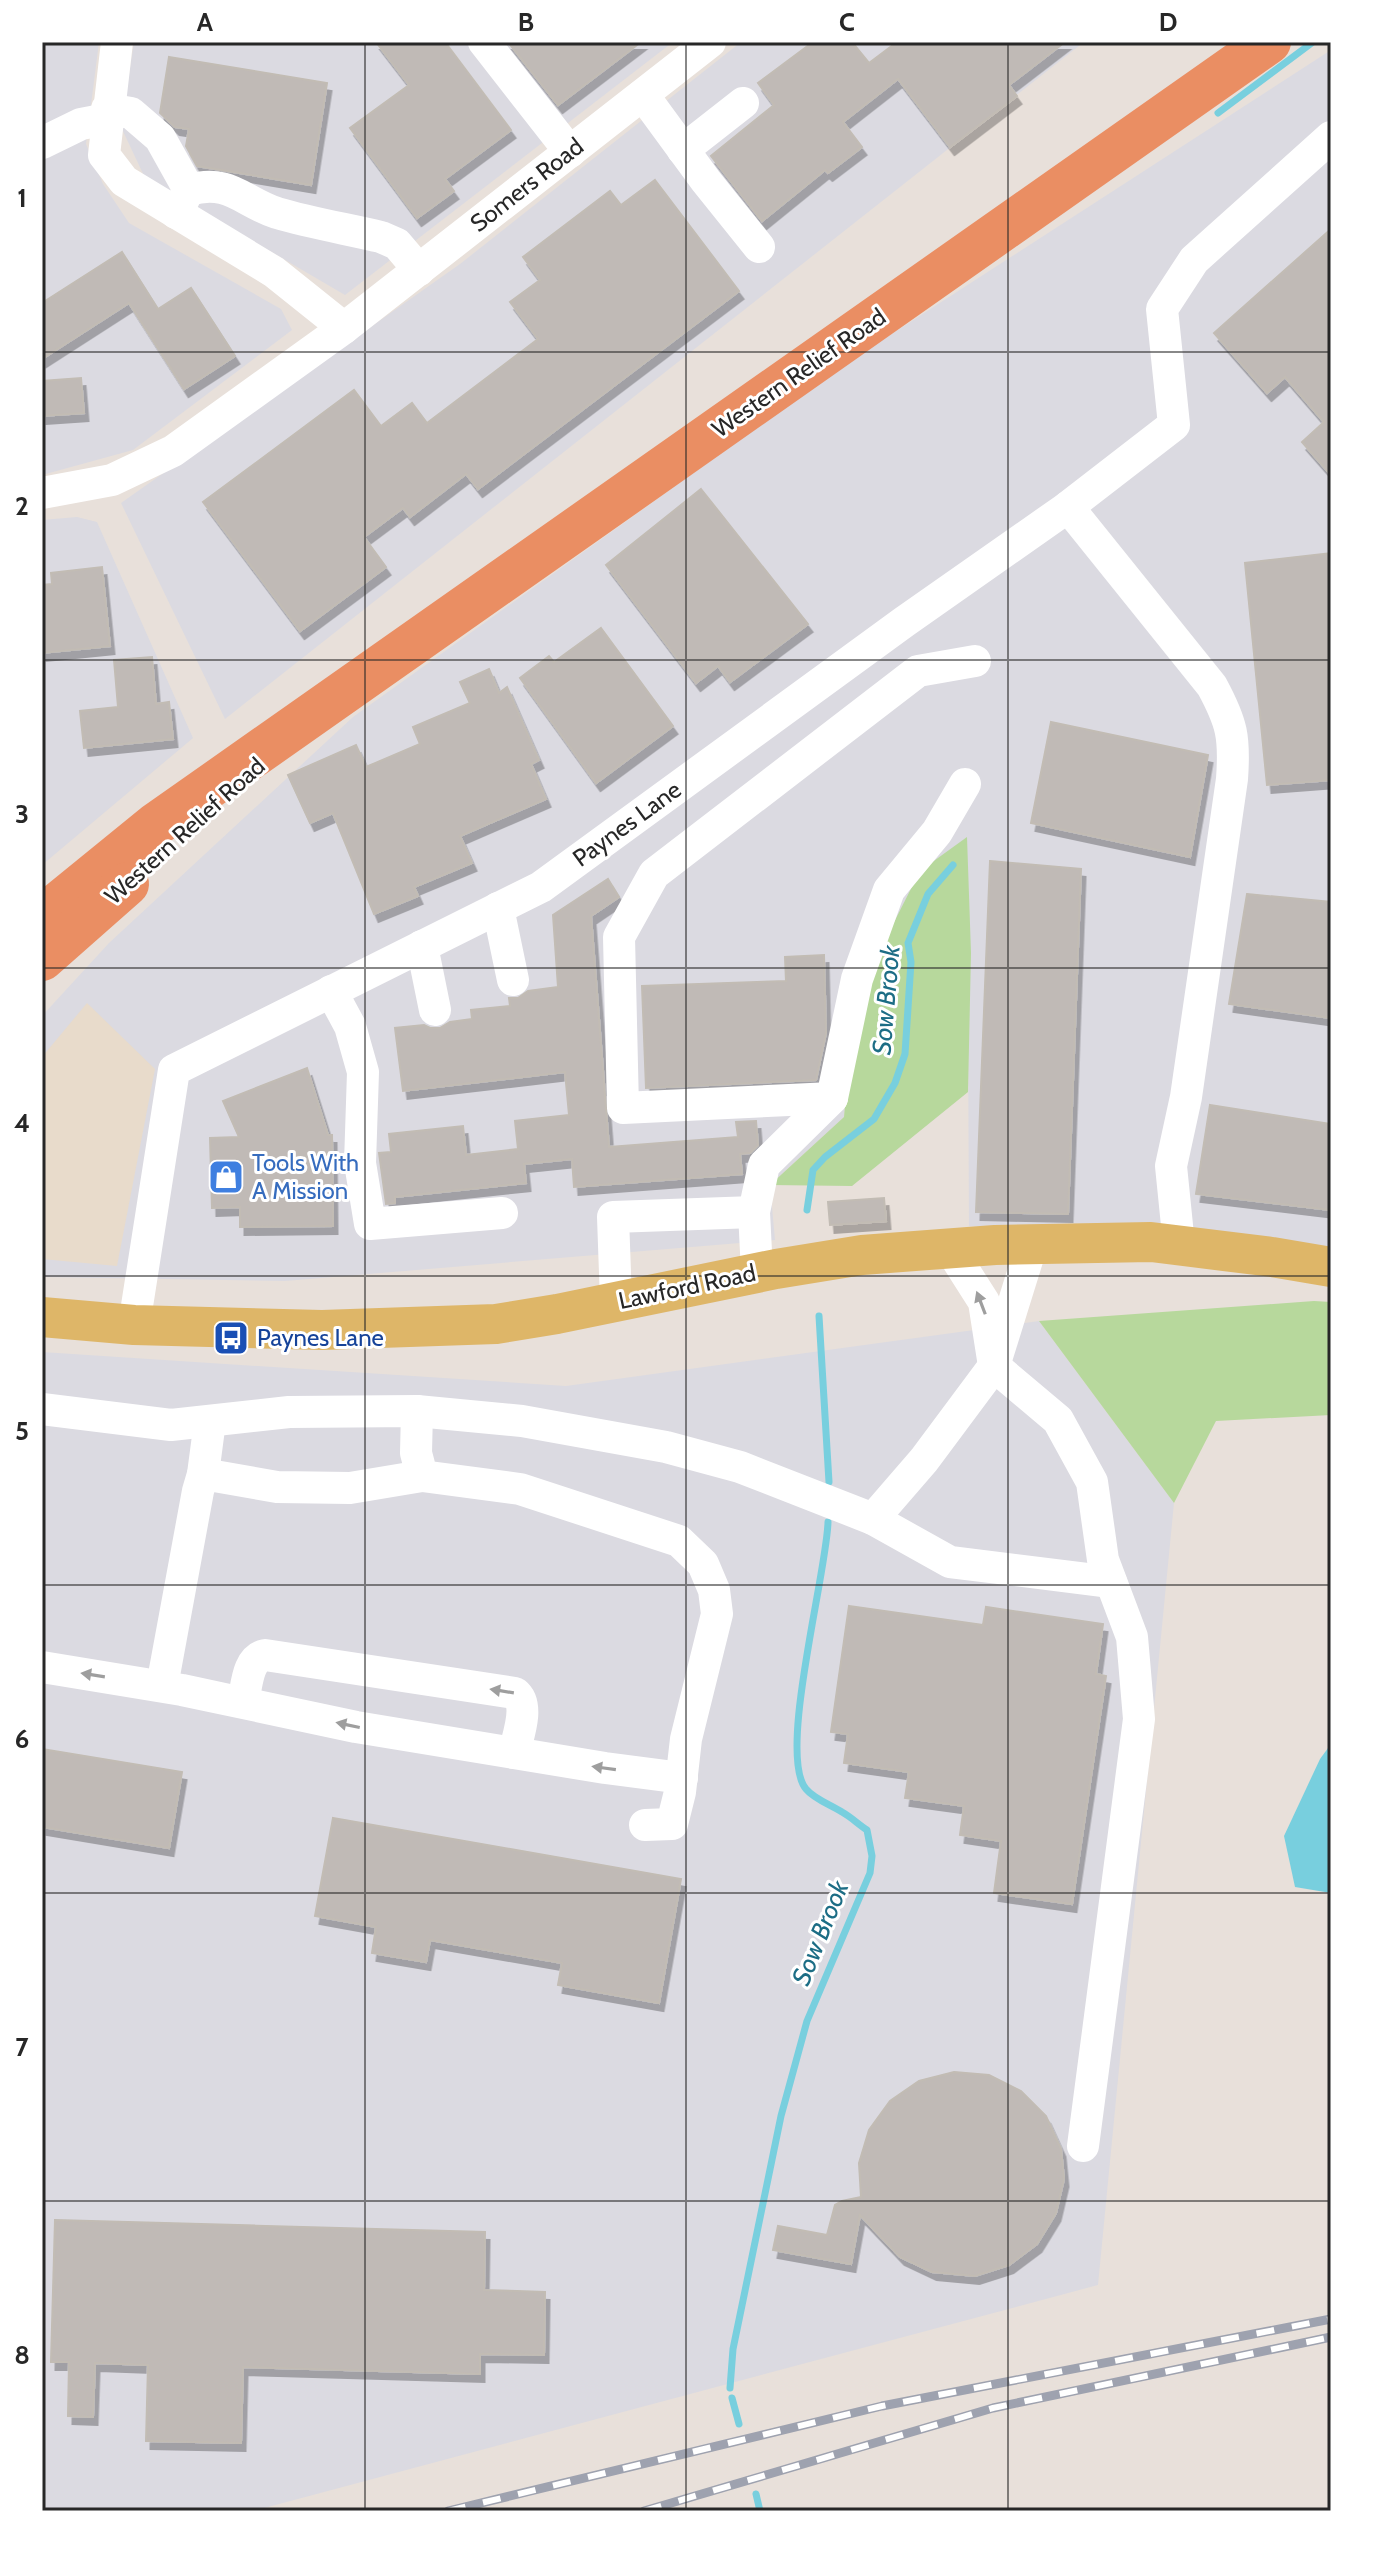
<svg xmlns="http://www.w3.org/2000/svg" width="1373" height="2553" font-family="Cabin,sans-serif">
	<defs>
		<filter id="shadow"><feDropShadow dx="4.5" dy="8" stdDeviation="0" flood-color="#0004"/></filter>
	</defs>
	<rect width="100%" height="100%" fill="#e8e0da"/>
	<!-- industrial -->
	<g fill="#dbdae1">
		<polygon points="42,42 99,42 86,144 103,184 129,223 281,309 292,330 133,450 42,475"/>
		<polygon points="134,42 673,42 345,295 145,178 121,127"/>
		<polygon points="741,42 1084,42 225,719 121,503 460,264"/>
		<polygon points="1331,50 1331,1254 969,1226 967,838 851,1035 844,1117 770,1185 775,1240 285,1281 42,1277 42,1016 109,943 353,717 850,361"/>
		<polygon points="77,517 97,522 193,738 42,865 42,520"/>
		<polygon points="1039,1321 1174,1503 1098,2285 253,2511 42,2511 42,1352 566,1386"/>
	</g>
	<!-- education -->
	<polygon fill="#e8dbcb" points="87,1003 155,1069 117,1266 42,1259 42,1057"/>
	<!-- green -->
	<g fill="#b7d89c">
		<polygon points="967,837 971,953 968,1092 852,1186 770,1185 844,1117 851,1035 888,934 920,871"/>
		<polygon points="1314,1301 1331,1302 1331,1415 1216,1421 1174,1503 1039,1321"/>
	</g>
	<!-- water -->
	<polygon fill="#78cfde" points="1331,1744 1331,1893 1295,1887 1284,1836 1320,1759"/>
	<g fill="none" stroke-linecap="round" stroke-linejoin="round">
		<!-- stream -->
		<g stroke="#78cfde" stroke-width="7">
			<polyline points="1218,113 1313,42"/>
			<polyline points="807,1210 813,1170 825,1157 874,1119 895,1083 905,1054 911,962 908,943 928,894 953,865"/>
			<polyline points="819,1316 829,1482"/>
			<path d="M730,2388l3,-39 48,-233 26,-95 63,-148 2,-17 -5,-26c-9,-6 -16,-13 -25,-18 -11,-7 -28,-13 -36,-23 -29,-34 21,-217 22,-267"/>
			<polyline points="732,2398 739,2424"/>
			<polyline points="756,2494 760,2511"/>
		</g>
	</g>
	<!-- building -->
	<g fill="#c0bab6" stroke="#c2bcb4" stroke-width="2" filter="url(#shadow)">
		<polygon points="376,42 445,42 511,130 445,179 454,191 417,218 350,128 409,85"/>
		<polygon points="508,42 641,42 558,105"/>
		<polygon points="813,42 852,42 869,63 897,42 1065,42 1009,85 1017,96 950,147 898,79 843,122 862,147 828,173 825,170 762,221 711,156 774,105 758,83"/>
		<polygon points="169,57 327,83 311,185 197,166 186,146 189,129 175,127 160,113"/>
		<polygon points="655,180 739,291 478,489 466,474 410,517 403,508 364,537 386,567 300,631 203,502 354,390 381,426 412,403 427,423 538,339 510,302 540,280 523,257 610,191 621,205"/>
		<polygon points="1331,229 1331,475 1302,442 1324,422 1285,377 1267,393 1214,333"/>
		<polygon points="122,252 158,309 191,288 235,356 184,389 129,303 42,359 42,303"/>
		<polygon points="81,378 84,413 42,416 42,381"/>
		<polygon points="701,489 808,624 730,682 718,666 696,683 606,565"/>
		<polygon points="1331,553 1331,780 1267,785 1245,563"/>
		<polygon points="102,567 110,646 42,653 42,585 52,584 51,573"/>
		<polygon points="601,628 673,726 596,783 520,678 549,656 554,662"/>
		<polygon points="152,657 156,704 169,702 173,739 84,748 80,711 118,707 114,660"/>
		<polygon points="489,669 499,693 507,687 539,760 531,764 546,799 460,836 472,863 414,887 418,896 374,914 333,813 310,823 288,775 356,745 366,767 420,744 413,727 470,703 460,682"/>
		<polygon points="1051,722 1208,755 1190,857 1031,823"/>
		<polygon points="990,861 1081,869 1068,1214 976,1212"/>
		<polygon points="608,879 619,897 591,916 609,1147 738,1137 736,1122 756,1121 758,1145 750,1153 740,1154 742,1174 574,1187 572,1159 524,1164 526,1183 395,1197 395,1203 386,1204 379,1153 391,1152 389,1134 463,1126 466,1155 518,1149 515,1121 569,1115 565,1072 403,1091 395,1028 424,1025 430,1028 440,1028 450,1022 472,1019 471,1010 510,1006 509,998 518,998 528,991 558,987 553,915"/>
		<polygon points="1247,894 1331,902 1331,1018 1229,1004"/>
		<polygon points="824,955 826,1033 816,1080 646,1088 642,986 786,981 785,957"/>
		<polygon points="307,1068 328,1135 332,1135 333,1226 240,1227 240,1207 212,1208 210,1138 239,1137 223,1101"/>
		<polygon points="1210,1105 1331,1124 1331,1210 1196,1194"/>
		<polygon points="884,1198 886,1221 830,1225 828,1202"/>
		<polygon points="849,1606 983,1625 986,1607 1103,1624 1096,1674 1106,1676 1072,1904 994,1893 1001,1841 960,1835 964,1806 905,1798 909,1772 844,1763 848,1734 831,1732"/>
		<polygon points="42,1749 182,1772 169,1848 42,1827"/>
		<polygon points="333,1818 681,1879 659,2003 558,1985 562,1963 430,1940 426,1962 372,1953 376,1927 315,1916"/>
		<polygon points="954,2072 989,2075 1021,2091 1046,2116 1061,2149 1064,2179 1056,2213 1037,2244 1009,2265 975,2276 932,2272 900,2257 860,2215 851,2264 773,2250 778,2226 827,2235 835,2205 842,2201 861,2197 859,2163 869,2130 890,2101 919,2081"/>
		<polygon points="55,2220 485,2232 484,2290 545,2292 544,2355 480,2354 480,2374 243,2367 241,2443 146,2441 148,2365 95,2363 93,2417 68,2416 69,2362 51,2362"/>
	</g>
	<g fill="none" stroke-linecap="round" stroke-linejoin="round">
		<!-- minor -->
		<g stroke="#fff" stroke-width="32">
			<polyline points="117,42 104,155 124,181 274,272 344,328"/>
			<polyline points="484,42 570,152"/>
			<polyline points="643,95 706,181 759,247"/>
			<polyline points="107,109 131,113 160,138 189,190"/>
			<polyline points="42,143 81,124 107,119"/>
			<polyline points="683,150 743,103"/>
			<path d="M176,213l13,-23c40,-12 54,12 88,23 34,10 70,16 104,24l16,7 22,26"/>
			<polyline points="42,493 112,480 173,451 344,328 710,42"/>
			<path d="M1068,507l144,179c20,37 23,51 20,93l-46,318 -15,69 8,79"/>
			<polyline points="498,908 513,980"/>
			<polyline points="422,946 435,1010"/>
			<polyline points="331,991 350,1026 363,1072 360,1163 370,1224 502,1213"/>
			<polyline points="832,1098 623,1108 619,937 654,874 918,671 975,661"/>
			<polyline points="949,1247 984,1302 994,1366 1058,1420 1092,1482 1103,1560 1132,1637 1139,1719 1083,2146"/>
			<polyline points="757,1272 754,1212 764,1165 832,1098 857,979 889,890 937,832 965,784"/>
			<polyline points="616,1301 613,1217 754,1212"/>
			<polyline points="134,1325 174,1070 541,887 904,622 1068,507 1174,425 1162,309 1194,260 1331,137"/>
			<polyline points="42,1409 171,1425 289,1412 417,1411 522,1421 666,1447 740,1467 873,1519 924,1460 994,1366 1032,1244"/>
			<polyline points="417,1411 416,1453 422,1476 520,1489 679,1541 703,1564 714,1590 717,1614 686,1739 680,1792 672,1824 645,1825"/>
			<polyline points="203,1474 277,1487 350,1488 422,1476"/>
			<polyline points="873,1519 950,1562 1111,1582"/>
			<polyline points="42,1667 182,1690 356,1727 605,1768 682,1778"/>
			<polyline points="162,1686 198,1491 203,1474 210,1421"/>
			<path d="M243,1702c4,-16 4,-43 22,-47l250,38c15,12 3,43 -1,60"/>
		</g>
		<!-- major -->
		<polyline stroke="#deb668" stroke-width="40" points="42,1317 134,1325 322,1330 496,1324 557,1314 776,1269 862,1255 995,1245 1151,1242 1272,1257 1331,1267"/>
		<!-- highway -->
		<g stroke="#ea8e63" stroke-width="44">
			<polyline points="42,917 155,825 1269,42"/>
			<polyline points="42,959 127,884"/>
		</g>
		<defs>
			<g id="rail">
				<polyline points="448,2511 882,2406 1331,2319"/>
				<polyline points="644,2511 993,2408 1331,2337"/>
			</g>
		</defs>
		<!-- rail casing -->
		<use href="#rail" stroke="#9ea2af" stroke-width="9"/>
		<!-- rail -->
		<use href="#rail" stroke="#fff" stroke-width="6" stroke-dasharray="18" stroke-linecap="butt"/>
	</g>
	<!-- one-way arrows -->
	<defs><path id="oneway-solid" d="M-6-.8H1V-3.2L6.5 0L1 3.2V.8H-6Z" transform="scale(2)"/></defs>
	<g fill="#9e9e9e">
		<use href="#oneway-solid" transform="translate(981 1303) rotate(-111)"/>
		<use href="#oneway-solid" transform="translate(93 1675) rotate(-171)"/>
		<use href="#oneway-solid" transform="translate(502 1691) rotate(-171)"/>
		<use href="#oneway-solid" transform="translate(348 1725) rotate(-168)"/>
		<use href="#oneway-solid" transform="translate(604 1768) rotate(-172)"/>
	</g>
	<!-- grid -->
	<path fill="none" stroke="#272727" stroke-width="2" stroke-opacity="0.55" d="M365,42v2469M686,42v2469M1008,42v2469M42,352h1289M42,660h1289M42,968h1289M42,1276h1289M42,1585h1289M42,1893h1289M42,2201h1289"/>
	<!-- icons -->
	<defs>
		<symbol id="shop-square" viewBox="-11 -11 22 22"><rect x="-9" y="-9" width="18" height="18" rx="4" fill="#3f7fe0" stroke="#fff"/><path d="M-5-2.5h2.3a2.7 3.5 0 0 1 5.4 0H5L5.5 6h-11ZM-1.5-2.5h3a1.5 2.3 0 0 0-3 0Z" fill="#fff"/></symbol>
		<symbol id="bus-square" viewBox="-11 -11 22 22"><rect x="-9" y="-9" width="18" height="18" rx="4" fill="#1a4fb4" stroke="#fff"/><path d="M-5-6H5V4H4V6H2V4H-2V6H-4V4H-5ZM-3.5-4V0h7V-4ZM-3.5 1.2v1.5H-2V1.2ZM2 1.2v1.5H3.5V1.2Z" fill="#fff"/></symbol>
	</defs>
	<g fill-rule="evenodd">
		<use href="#shop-square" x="206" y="1157" width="40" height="40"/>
		<use href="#bus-square" x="211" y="1318" width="40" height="40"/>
	</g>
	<g text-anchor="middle" stroke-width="6" stroke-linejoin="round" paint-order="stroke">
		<!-- street labels -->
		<g font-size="24" fill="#272727" stroke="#fff">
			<text transform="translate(527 185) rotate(-38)" y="8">Somers Road</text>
			<text transform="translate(799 373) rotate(-35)" y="8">Western Relief Road</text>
			<text transform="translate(627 824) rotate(-36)" y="8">Paynes Lane</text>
			<text transform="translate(185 831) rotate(-42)" y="8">Western Relief Road</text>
			<text transform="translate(687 1287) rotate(-12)" y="8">Lawford Road</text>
		</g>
		<!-- shop labels -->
		<g font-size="24" fill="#366cbe" stroke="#fff" text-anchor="start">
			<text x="252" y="1171">Tools With<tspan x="252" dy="28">A Mission</tspan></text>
		</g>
		<!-- transit labels -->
		<g font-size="24" fill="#164399" stroke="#fff" text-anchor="start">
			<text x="257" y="1346">Paynes Lane</text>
		</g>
		<!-- water labels -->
		<g font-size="26" font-style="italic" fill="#1c6d85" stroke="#fff">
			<text transform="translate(886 1000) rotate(-85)" y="9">Sow Brook</text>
			<text transform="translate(820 1933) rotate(-68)" y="9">Sow Brook</text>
		</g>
	</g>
	<!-- border -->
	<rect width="1373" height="2553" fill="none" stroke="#ffffff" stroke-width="88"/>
	<rect x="44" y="44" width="1285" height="2465" fill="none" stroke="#272727" stroke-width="3"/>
	<g font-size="26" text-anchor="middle" font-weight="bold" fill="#272727">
		<text x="205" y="31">A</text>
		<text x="526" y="31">B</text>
		<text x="847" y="31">C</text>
		<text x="1168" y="31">D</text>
		<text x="22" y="207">1</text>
		<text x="22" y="515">2</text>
		<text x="22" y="823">3</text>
		<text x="22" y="1132">4</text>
		<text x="22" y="1440">5</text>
		<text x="22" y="1748">6</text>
		<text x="22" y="2056">7</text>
		<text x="22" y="2364">8</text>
	</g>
</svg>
